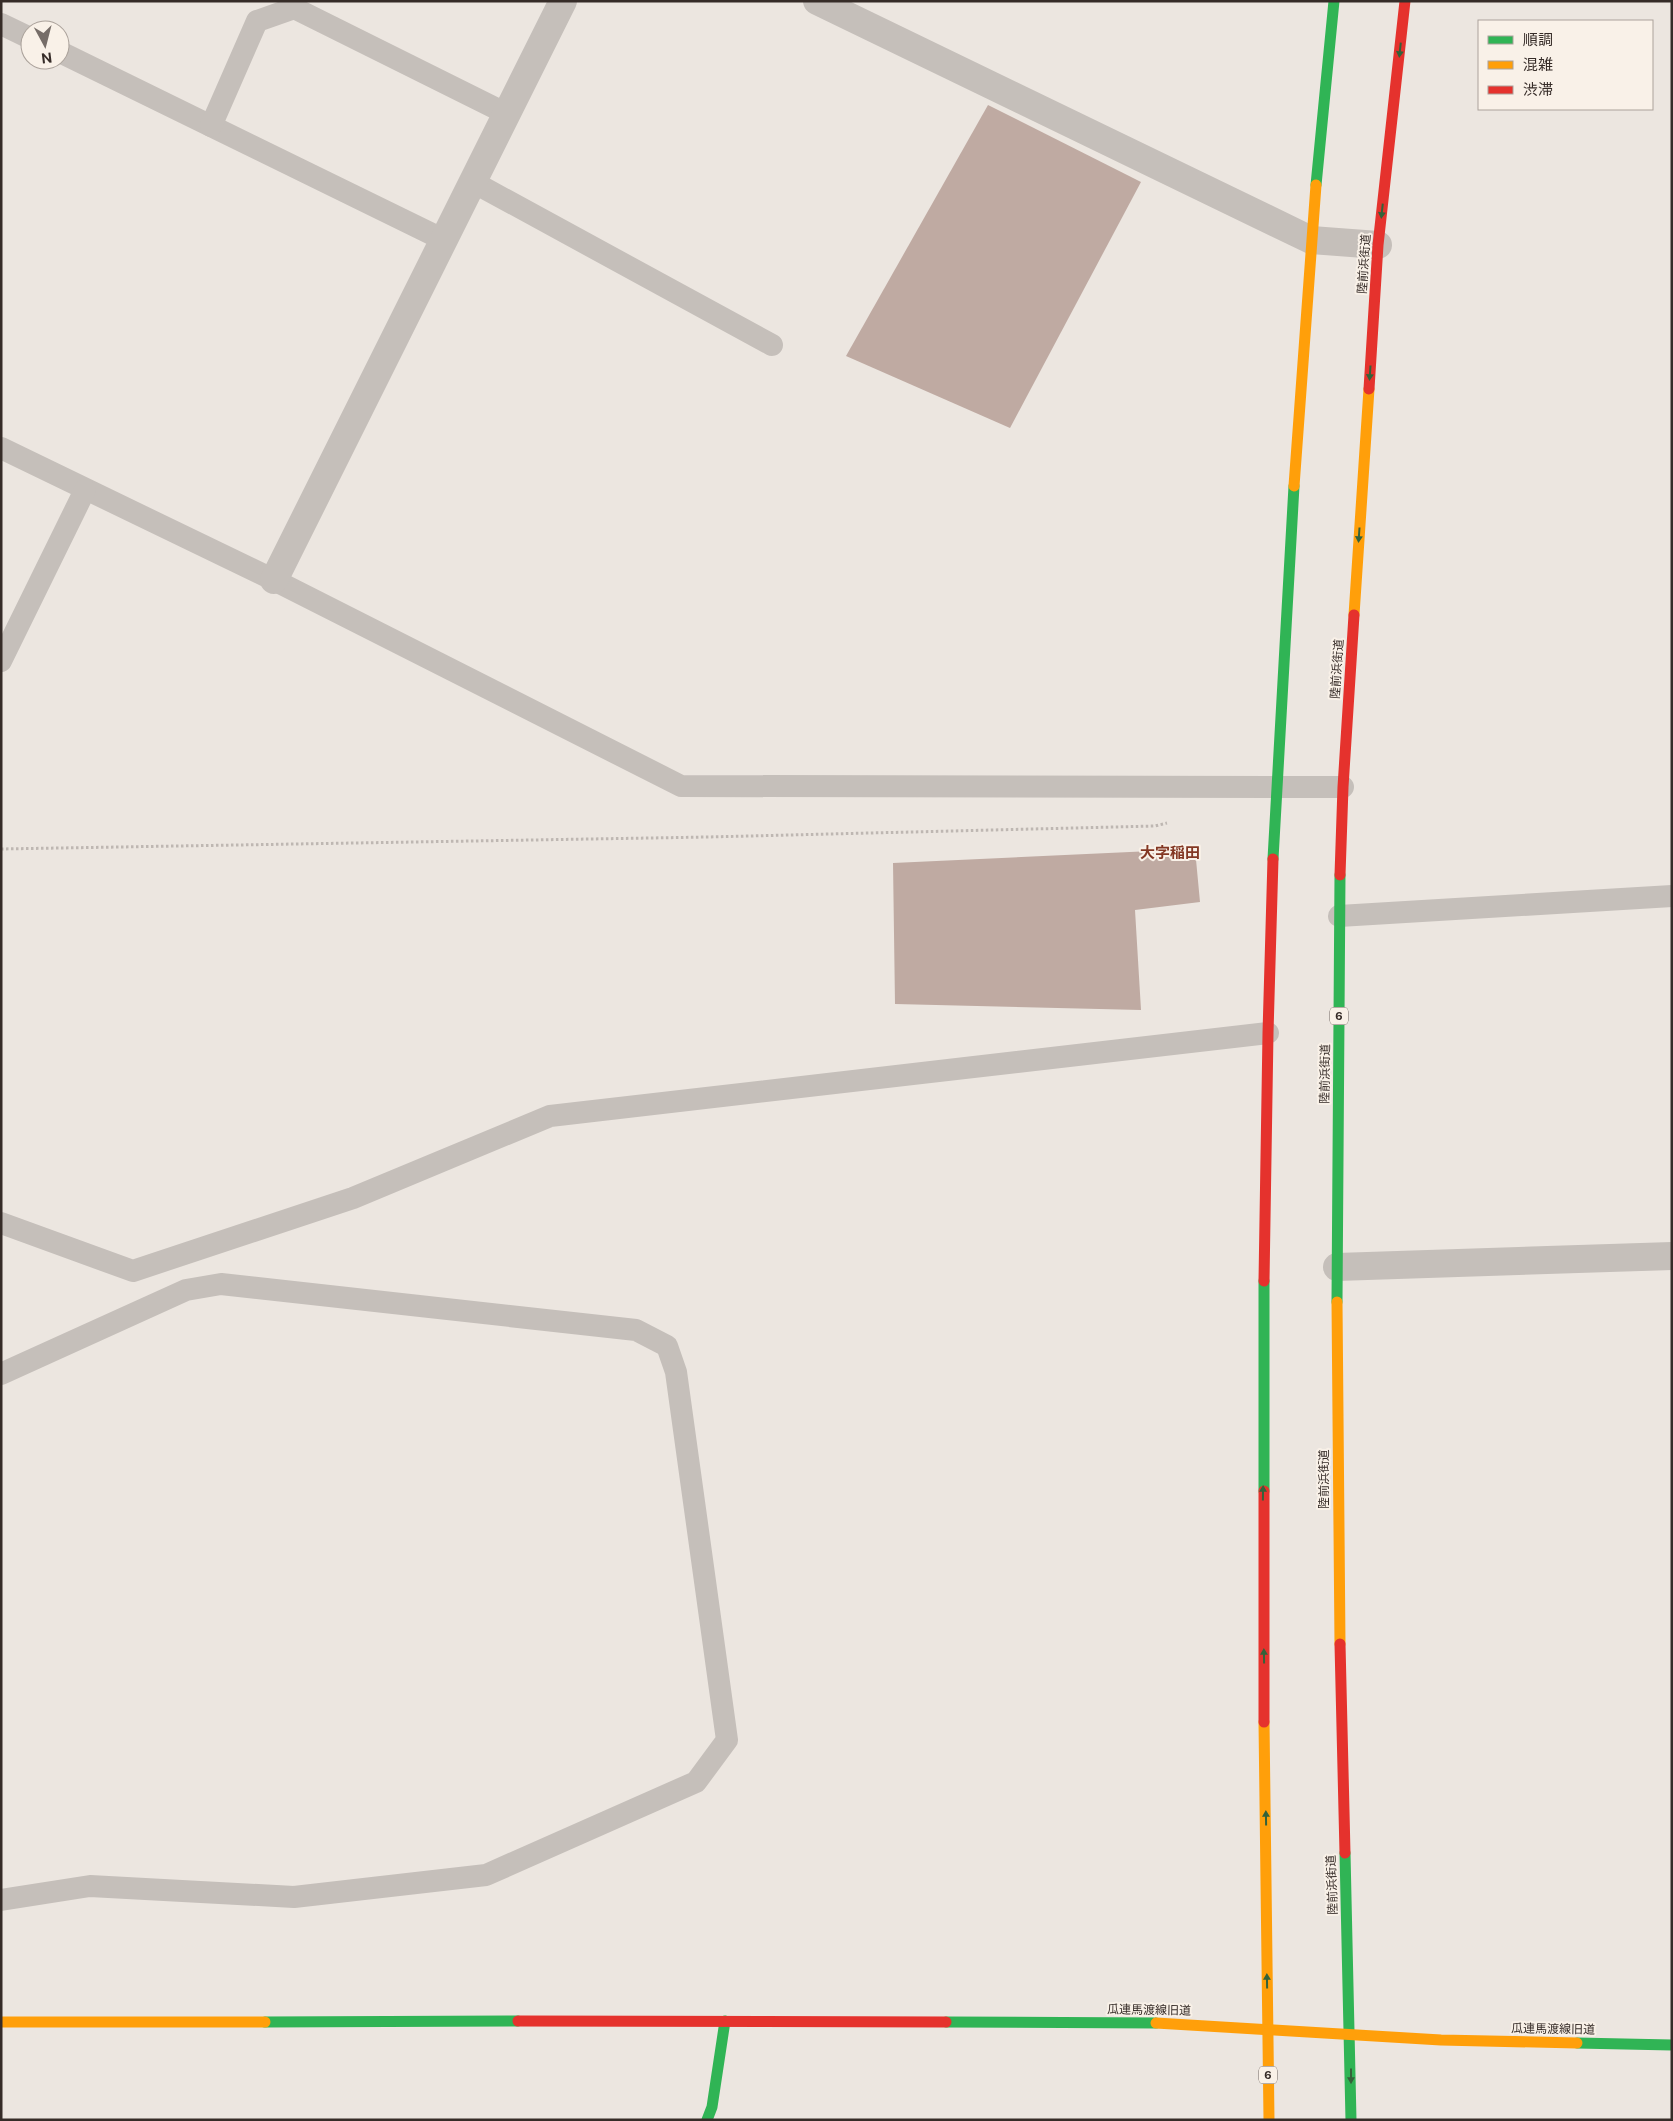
<svg xmlns="http://www.w3.org/2000/svg" width="1673" height="2121" font-family="'Public Sans','Noto Sans JP',sans-serif">
	<rect width="100%" height="100%" fill="#ece6e0"/>
	<!-- building -->
	<g fill="#bfaaa2">
		<polygon points="988,105 1141,182 1010,428 846,356"/>
		<polygon points="1195,849 1200,902 1135,910 1141,1010 895,1004 893,863"/>
	</g>
	<g fill="none" stroke-linecap="round" stroke-linejoin="round">
		<!-- path -->
		<polyline stroke="#beb7b2" stroke-width="3" stroke-dasharray="2.5 2.5" stroke-linecap="butt" points="1,849 708,837 1155,826 1167,823"/>
		<!-- lane -->
		<g stroke="#c5bfba" stroke-width="22">
			<polyline points="1,24 30,38"/>
			<polyline points="60,52 444,240"/>
			<polyline points="211,126 257,21 294,8 507,114"/>
			<polyline points="473,182 772,345"/>
			<polyline points="1,448 274,580 681,786 1343,787"/>
			<polyline points="1,661 85,490"/>
			<polyline points="1339,916 1672,896"/>
			<polyline points="1,1223 133,1271 353,1198 550,1116 1268,1033"/>
			<polyline points="1,1374 186,1290 221,1284 636,1330 667,1346 676,1372 727,1740 696,1782 486,1875 294,1897 90,1886 1,1900"/>
		</g>
		<!-- street -->
		<g stroke="#c5bfba" stroke-width="28">
			<polyline points="817,1 1311,240 1378,245"/>
			<polyline points="274,580 563,1"/>
			<polyline points="1337,1267 1672,1256"/>
		</g>
		<!-- fast -->
		<g stroke="#30b455" stroke-width="11">
			<polyline points="1316,185 1334,1"/>
			<polyline points="1273,859 1294,486"/>
			<polyline points="1337,1302 1340,875"/>
			<polyline points="1264,1491 1264,1281"/>
			<polyline points="1345,1853 1351,2120"/>
			<polyline points="265,2022 518,2021"/>
			<polyline points="946,2022 1156,2023"/>
			<polyline points="1577,2043 1672,2045"/>
			<polyline points="707,2120 712,2107 725,2021"/>
		</g>
		<!-- slow -->
		<g stroke="#ff9f0a" stroke-width="11">
			<polyline points="1294,486 1316,185"/>
			<polyline points="1354,615 1369,389"/>
			<polyline points="1337,1302 1340,1644"/>
			<polyline points="1264,1722 1269,2120"/>
			<polyline points="1,2022 265,2022"/>
			<polyline points="1156,2023 1441,2040 1577,2043"/>
		</g>
		<!-- jam -->
		<g stroke="#e5322d" stroke-width="11">
			<polyline points="1369,389 1378,245 1405,1"/>
			<polyline points="1340,875 1343,787 1354,615"/>
			<polyline points="1264,1281 1268,1033 1273,859"/>
			<polyline points="1264,1491 1264,1722"/>
			<polyline points="1340,1644 1345,1853"/>
			<polyline points="518,2021 946,2022"/>
		</g>
	</g>
	<!-- one-way arrows -->
	<defs><path id="oneway-solid" d="M-6-.8H1V-3.2L6.5 0L1 3.2V.8H-6Z" transform="scale(1.25)"/></defs>
	<g fill="#34623a">
		<use href="#oneway-solid" transform="translate(1400 50) rotate(96)"/>
		<use href="#oneway-solid" transform="translate(1382 211) rotate(96)"/>
		<use href="#oneway-solid" transform="translate(1370 373) rotate(94)"/>
		<use href="#oneway-solid" transform="translate(1359 535) rotate(94)"/>
		<use href="#oneway-solid" transform="translate(1263 1493) rotate(-89)"/>
		<use href="#oneway-solid" transform="translate(1264 1656) rotate(-91)"/>
		<use href="#oneway-solid" transform="translate(1266 1818) rotate(-91)"/>
		<use href="#oneway-solid" transform="translate(1267 1981) rotate(-91)"/>
		<use href="#oneway-solid" transform="translate(1351 2076) rotate(90)"/>
	</g>
	<g text-anchor="middle" stroke-width="4" stroke-linejoin="round" paint-order="stroke">
		<!-- shield labels -->
		<g fill="#f9f1e8" stroke="#706762" stroke-width="1">
			<rect x="1330" y="1007.5" width="18" height="17" rx="4"/>
			<rect x="1259" y="2066.5" width="18" height="17" rx="4"/>
		</g>
		<g font-size="11" font-weight="bold" fill="#362c28">
			<text x="1339" y="1020">6</text>
			<text x="1268" y="2079">6</text>
		</g>
		<!-- street labels -->
		<g font-size="12" fill="#362c28" stroke="#f9f1e8">
			<text transform="translate(1364 264) rotate(-86)" y="4">陸前浜街道</text>
			<text transform="translate(1337 669) rotate(-86)" y="4">陸前浜街道</text>
			<text transform="translate(1325 1074) rotate(-89)" y="4">陸前浜街道</text>
			<text transform="translate(1324 1479) rotate(-90)" y="4">陸前浜街道</text>
			<text transform="translate(1332 1885) rotate(-92)" y="4">陸前浜街道</text>
			<text transform="translate(1149 2010) rotate(1)" y="4">瓜連馬渡線旧道</text>
			<text transform="translate(1553 2029) rotate(1)" y="4">瓜連馬渡線旧道</text>
		</g>
		<!-- quarter labels -->
		<g font-size="15" font-weight="bold" fill="#833723" stroke="#f9f1e8">
			<text x="1170" y="858">大字稲田</text>
		</g>
	</g>
	<!-- border -->
	<rect width="1673" height="2121" fill="none" stroke="#362c28" stroke-width="5"/>
	<!-- legend -->
	<rect x="1478" y="20" width="175" height="90" fill="#f9f1e8" stroke="#aba29b"/>
	<rect x="1488" y="36" width="25" height="8" fill="#30b455" stroke="#aba29b"/>
	<text x="1523" y="45" font-size="15" fill="#362c28">順調</text>
	<rect x="1488" y="61" width="25" height="8" fill="#ff9f0a" stroke="#aba29b"/>
	<text x="1523" y="70" font-size="15" fill="#362c28">混雑</text>
	<rect x="1488" y="86" width="25" height="8" fill="#e5322d" stroke="#aba29b"/>
	<text x="1523" y="95" font-size="15" fill="#362c28">渋滞</text>
	<!-- north arrow -->
	<g transform="translate(45 45) rotate(173)"><circle r="24" fill="#f9f1e8" stroke="#aba29b"/>
	<path d="M0-4L9 19L0 12L-9 19Z" fill="#766d68"/>
	<text y="-8" font-size="14" font-weight="bold" text-anchor="middle" fill="#362c28">N</text>
	</g>
</svg>
